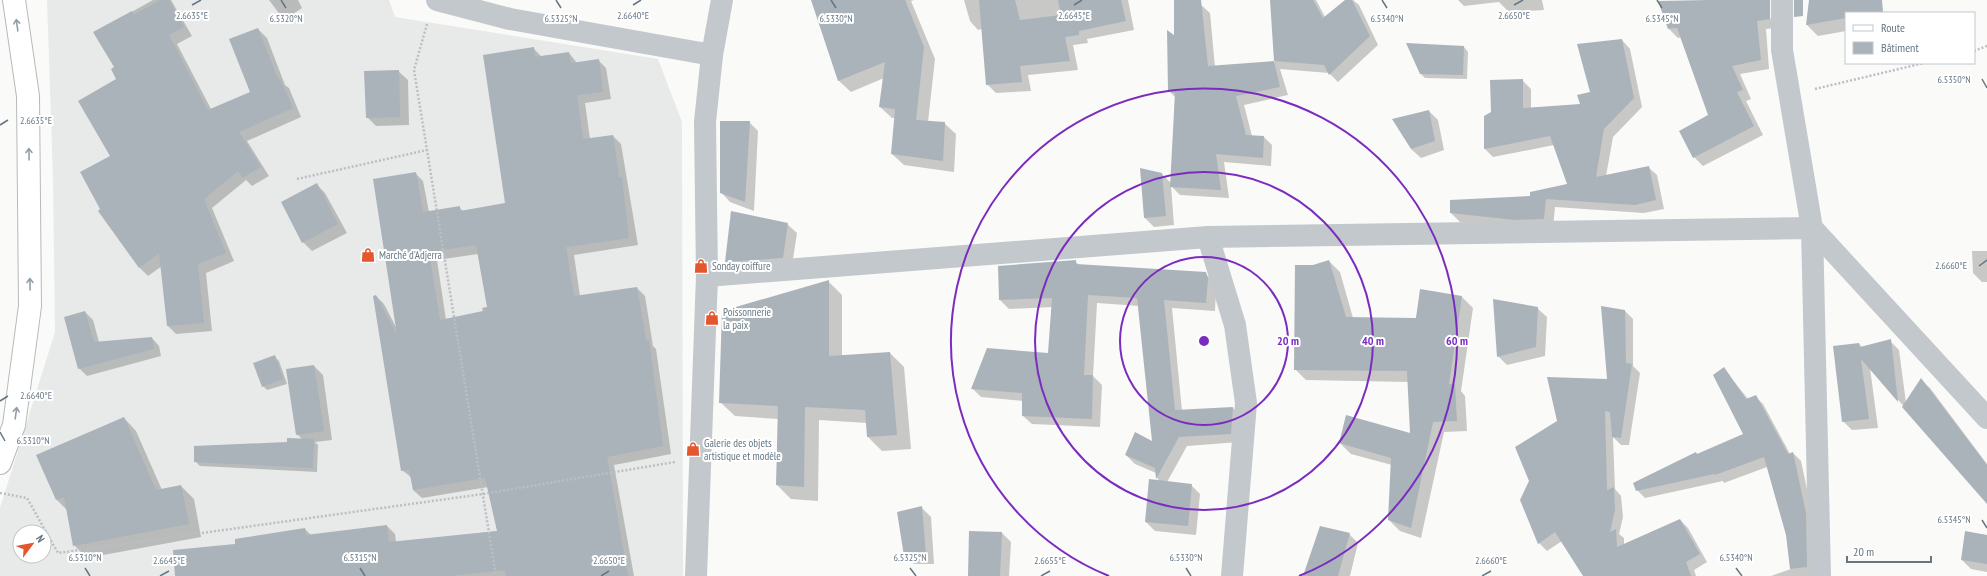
<svg xmlns="http://www.w3.org/2000/svg" width="1987" height="576" font-family="'PT Sans Narrow',sans-serif">
	<rect width="100%" height="100%" fill="#fafaf8"/>
	<!-- built -->
	<path fill="#e8e9e9" fill-rule="evenodd" d="M47,0h342l6,17 263,42 24,63 1,454h-683v-68l55,-176 -2,-154zM20,532h24v24h-24z"/>
	<!-- shadow -->
	<g fill="#0003" fill-rule="evenodd">
		<polygon points="153,0 171,0 192,36 177,44 211,109 251,92 258,29 267,38 285,85 289,88 301,117 247,141 269,176 252,186 246,180 212,208 234,261 206,273 212,331 176,334 168,326 162,266 148,276 139,267 101,210 112,157 118,79 116,68 94,33"/>
		<polygon points="269,0 298,0 302,8 284,20"/>
		<polygon points="812,0 914,0 911,1 935,59 928,122 944,123 956,134 954,172 904,165 892,154 895,118 892,118 880,107 884,78 851,92 839,81"/>
		<polygon points="964,0 1128,0 1134,30 1087,39 1088,43 1073,45 1078,70 1028,75 1031,91 996,93 987,84 982,29 978,30 970,21"/>
		<polygon points="1284,0 1316,0 1325,17 1347,0 1353,0 1359,5 1378,45 1338,82 1329,73 1280,69 1288,95 1244,105 1252,136 1264,137 1272,145 1271,166 1224,162 1229,198 1180,195 1171,186 1174,225 1154,227 1145,218 1162,174 1172,184 1175,97 1169,91 1175,36 1201,5 1210,13 1215,67 1275,62 1272,9"/>
		<polygon points="1458,0 1542,0 1544,10 1509,12 1499,2 1464,6"/>
		<polygon points="1744,0 1757,0 1766,9 1775,28 1766,29 1769,69 1740,74 1751,99 1746,101 1763,135 1703,166 1694,157 1710,116 1682,37 1678,38 1669,29"/>
		<polygon points="1810,0 1868,0 1869,13 1846,13 1846,31 1818,36 1807,25"/>
		<polygon points="1622,40 1630,49 1642,107 1613,137 1606,176 1648,167 1657,175 1664,209 1644,213 1555,207 1553,228 1524,228 1460,222 1451,213 1531,197 1568,184 1554,145 1493,157 1485,149 1485,117 1492,113 1522,80 1531,89 1531,108 1582,105 1591,93"/>
		<polygon points="1464,47 1468,52 1467,79 1425,78 1420,73"/>
		<path d="M533,48l8,8 28,-3 8,10 21,-3 8,8 5,31 -26,4 5,36 23,-3 8,8 17,101 -64,10 6,41 57,-8 8,8 8,50 3,3 15,105 -57,11 20,111h-458l61,-32 68,-15 6,6 76,-9 8,8 1,8 102,-11 -10,-44 -66,11 -9,-8 -1,-12 -10,-8 -26,-174 8,8 13,25 18,-156 8,8 6,31 30,-5 5,5 42,-8zM478,254l10,54 -4,4 -38,8 -9,-60z"/>
		<polygon points="398,71 408,80 409,125 376,126 367,117"/>
		<polygon points="1429,111 1438,120 1444,150 1421,158 1411,149"/>
		<polygon points="749,122 758,131 754,211 730,202 721,192"/>
		<polygon points="316,184 325,193 347,233 312,251 303,242"/>
		<polygon points="787,224 797,233 792,266 736,271 726,262"/>
		<polygon points="1972,251 1987,251 1987,282 1982,282 1973,273"/>
		<polygon points="1075,261 1079,265 1205,273 1214,282 1216,289 1215,311 1172,308 1182,411 1233,408 1242,417 1240,442 1187,446 1167,482 1191,485 1200,494 1196,535 1155,531 1146,522 1160,481 1157,478 1156,473 1135,464 1126,455 1153,443 1139,306 1097,303 1093,376 1102,385 1100,427 1032,424 1023,416 1023,401 981,397 972,388 1049,354 1052,307 1009,309 1000,300"/>
		<polygon points="1329,261 1340,272 1353,318 1416,319 1421,291 1462,297 1473,308 1461,391 1465,396 1467,431 1444,432 1421,538 1400,531 1389,520 1392,465 1351,454 1340,443 1411,434 1409,382 1306,380 1295,369 1313,266"/>
		<polygon points="828,281 842,295 842,356 890,353 904,367 911,449 882,451 868,437 867,423 819,420 818,501 791,499 777,485 778,419 735,416 720,402"/>
		<polygon points="1537,308 1547,317 1545,356 1507,365 1498,356"/>
		<polygon points="1625,311 1633,319 1633,366 1640,373 1629,445 1621,445 1613,437 1615,489 1621,496 1623,517 1619,534 1624,538 1624,545 1680,520 1688,528 1707,562 1694,570 1696,576 1584,576 1562,541 1547,551 1539,543 1559,421 1608,380"/>
		<polygon points="85,312 93,320 99,342 152,338 159,346 161,356 87,376 79,368"/>
		<polygon points="1890,341 1899,350 1906,403 1921,380 1930,388 1987,464 1987,501 1870,368 1878,428 1852,430 1843,421 1859,344 1862,347"/>
		<polygon points="274,356 279,361 287,384 267,390 263,386"/>
		<polygon points="314,366 323,375 332,440 315,442 318,445 317,472 200,466 195,461 303,440 297,434"/>
		<polygon points="1724,369 1748,399 1755,396 1763,404 1790,454 1793,453 1801,461 1814,522 1815,576 1771,576 1791,569 1787,535 1767,467 1724,483 1723,481 1645,498 1637,490 1698,455 1744,435"/>
		<polygon points="124,418 136,431 162,490 181,486 194,499 201,537 87,558 74,545 67,510 57,500 38,456"/>
		<polygon points="922,508 931,517 934,564 914,564 905,555"/>
		<polygon points="1002,533 1011,542 1009,576 969,576"/>
		<polygon points="1349,534 1358,543 1350,576 1304,576"/>
		<polygon points="1987,536 1987,572 1971,569 1962,560"/>
	</g>
	<!-- building -->
	<g fill="#aab3b9" fill-rule="evenodd">
		<polygon points="160,0 169,0 184,27 169,35 208,110 250,92 229,39 258,28 278,79 280,79 293,108 239,132 261,167 242,178 238,171 204,199 226,253 198,264 204,323 167,326 159,253 139,268 98,211 100,209 80,172 110,156 78,101 116,79 111,69 114,67 93,32 132,11 134,15"/>
		<polygon points="811,0 905,0 924,47 916,120 945,122 943,161 891,154 895,109 879,107 885,62 838,81"/>
		<polygon points="979,0 1015,0 1020,20 1061,15 1058,0 1121,0 1126,21 1079,31 1079,35 1065,37 1070,61 1020,66 1022,82 986,85"/>
		<polygon points="1174,0 1201,0 1208,66 1274,61 1280,87 1236,96 1246,135 1264,136 1263,158 1216,154 1221,190 1170,187 1175,93 1168,91 1167,30 1174,35"/>
		<polygon points="1270,0 1313,0 1323,18 1345,0 1352,0 1370,36 1329,75 1324,65 1274,61"/>
		<polygon points="1708,0 1770,0 1770,19 1757,21 1761,60 1732,66 1743,90 1737,92 1754,126 1693,158 1679,131 1708,115 1677,28 1668,29 1658,1"/>
		<polygon points="1794,0 1803,0 1803,16 1794,17"/>
		<polygon points="1809,0 1882,0 1883,12 1846,13 1846,18 1806,25"/>
		<polygon points="1622,39 1634,98 1604,129 1596,177 1649,166 1656,200 1635,205 1546,199 1544,219 1515,220 1450,213 1450,200 1530,196 1530,192 1567,184 1550,136 1484,149 1484,116 1491,112 1490,80 1523,79 1523,108 1580,104 1577,95 1590,92 1577,44"/>
		<polygon points="1406,43 1464,46 1463,75 1420,74"/>
		<path d="M534,47l1,10 34,-5 2,11 28,-4 4,33 -26,3 6,44 30,-4 6,42h3l7,61 -63,9 8,49 63,-9 9,53h3l14,106 -56,11 21,119h-122l-1,-6 -55,6h-275l-2,-26 62,-6v-5l70,-11 1,7 81,-10 2,17 108,-11 -12,-53 -72,12 -4,-20 -8,1 -28,-175 3,-1 21,40 -24,-156 43,-7 7,40 37,-6v5l45,-8 -22,-148zM476,245l11,62 -5,1 1,3 -43,9 -11,-68z"/>
		<polygon points="399,70 400,117 366,118 364,71"/>
		<polygon points="1429,110 1435,141 1411,149 1392,119"/>
		<polygon points="720,121 750,121 745,202 720,193"/>
		<polygon points="1140,168 1162,173 1166,216 1144,218"/>
		<polygon points="317,183 338,224 302,243 281,202"/>
		<polygon points="731,211 788,223 783,258 725,262"/>
		<polygon points="1076,260 1076,264 1206,272 1208,279 1206,303 1164,300 1175,410 1233,407 1231,434 1179,437 1156,479 1155,468 1125,455 1135,432 1152,441 1137,298 1088,295 1084,375 1093,375 1092,419 1022,416 1022,393 971,389 987,348 1048,353 1052,298 999,300 998,266"/>
		<polygon points="1329,260 1346,317 1416,318 1420,289 1462,296 1449,384 1455,384 1457,421 1433,422 1411,528 1388,520 1391,458 1339,443 1346,415 1410,433 1407,371 1294,370 1295,265 1313,265"/>
		<polygon points="829,280 829,356 890,352 897,435 867,437 865,410 805,407 804,487 776,485 778,406 719,403 722,311"/>
		<polygon points="1493,299 1538,307 1536,347 1497,357"/>
		<polygon points="1601,306 1625,310 1626,363 1632,364 1621,438 1612,437 1610,412 1605,411 1607,490 1614,487 1615,510 1610,532 1616,529 1617,547 1680,519 1700,554 1686,562 1691,576 1583,576 1555,532 1538,544 1520,500 1529,481 1515,447 1557,421 1547,377 1607,379"/>
		<polygon points="85,311 94,342 152,337 154,349 78,369 64,317"/>
		<polygon points="1891,339 1898,402 1861,359 1869,419 1842,422 1833,346 1859,343 1860,347"/>
		<polygon points="275,355 283,379 262,387 253,363"/>
		<polygon points="314,365 324,431 296,435 286,369"/>
		<polygon points="1724,367 1746,399 1756,395 1788,454 1793,452 1806,513 1807,567 1790,569 1786,535 1764,457 1715,475 1714,474 1636,491 1633,483 1641,479 1696,452 1697,454 1743,434 1713,375"/>
		<polygon points="1921,378 1987,465 1987,504 1902,407"/>
		<polygon points="124,417 156,490 181,485 189,524 73,546 64,497 56,500 36,455"/>
		<polygon points="287,438 314,439 313,468 194,462 194,446 287,442"/>
		<polygon points="1149,479 1192,484 1188,526 1145,522"/>
		<polygon points="922,506 926,555 904,556 897,512"/>
		<polygon points="1320,526 1350,533 1338,576 1303,576"/>
		<polygon points="969,531 1002,532 1000,576 968,576"/>
		<polygon points="1965,531 1987,535 1987,564 1961,560"/>
	</g>
	<g fill="none" stroke-linecap="round" stroke-linejoin="round">
		<defs>
			<polyline id="primary" points="0,463 14,425 30,306 28,96 14,0"/>
		</defs>
		<!-- primary casing -->
		<use href="#primary" stroke="#b5babe" stroke-width="24"/>
		<!-- path -->
		<g stroke="#bbbfc2" stroke-width="2.5" stroke-dasharray="2 2" stroke-linecap="butt">
			<polyline points="427,24 414,70 496,576"/>
			<polyline points="1974,51 1987,46"/>
			<polyline points="1815,89 1924,63"/>
			<polyline points="297,179 427,150"/>
			<polyline points="0,493 27,498 58,553 483,494 675,462"/>
		</g>
		<!-- street -->
		<g stroke="#c3c8cc" stroke-width="22">
			<polyline points="437,0 510,19 712,55"/>
			<polyline points="1782,0 1782,50 1812,228 1820,576"/>
			<polyline points="1208,237 1235,325 1246,403 1232,576"/>
			<polyline points="707,276 1208,237 1812,228 1987,418"/>
			<polyline points="696,576 707,276 705,122 712,55 722,0"/>
		</g>
		<!-- primary -->
		<use href="#primary" stroke="#fff" stroke-width="22"/>
	</g>
	<!-- one-way arrows -->
	<defs><path id="oneway-shaft" d="M-6 0H5M1.5-3L5.5 0L1.5 3" fill="none" stroke-width="1.6" stroke-linecap="round" stroke-linejoin="round"/></defs>
	<g stroke="#939fa8">
		<use href="#oneway-shaft" transform="translate(17 25) rotate(-98)"/>
		<use href="#oneway-shaft" transform="translate(29 154) rotate(-91)"/>
		<use href="#oneway-shaft" transform="translate(30 284) rotate(-91)"/>
		<use href="#oneway-shaft" transform="translate(16 413) rotate(-82)"/>
	</g>
	<!-- ticks -->
	<path fill="none" stroke="#657683" stroke-width="1.5" d="M281,0l5,8M556,0l5,8M831,0l5,8M1382,0l5,8M1657,0l5,8M192,5l9,-5M633,5l8,-5M1074,5l8,-5M1514,5l9,-5M1982,79l5,9M0,125l8,-5M1979,266l8,-6M0,401l8,-5M0,432l5,9M1982,520l5,8M85,568l5,8M360,568l5,8M910,568l6,8M1186,568l5,8M1736,568l6,8M160,576l9,-5M601,576l8,-5M1041,576l9,-5M1482,576l9,-5"/>
	<!-- distance rings -->
	<g fill="none" stroke="#7b2cbf" stroke-width="2">
		<circle cx="1204" cy="341" r="84"/>
		<circle cx="1204" cy="341" r="169"/>
		<path d="M1109 576A253 253 0 1 1 1299 576"/>
	</g>
	<!-- icons -->
	<defs>
		<symbol id="shop-bare" viewBox="-9 -9 18 18"><path d="M-5-2.5h2.3a2.7 3.5 0 0 1 5.4 0H5L5.5 6h-11ZM-1.5-2.5h3a1.5 2.3 0 0 0-3 0Z" fill="#e4572e" stroke="#fff" stroke-width="2.5" paint-order="stroke"/></symbol>
	</defs>
	<g fill-rule="evenodd">
		<use href="#shop-bare" x="358" y="245" width="20" height="20"/>
		<use href="#shop-bare" x="691" y="256" width="20" height="20"/>
		<use href="#shop-bare" x="702" y="308" width="20" height="20"/>
		<use href="#shop-bare" x="683" y="439" width="20" height="20"/>
	</g>
	<g text-anchor="middle" stroke-width="4" stroke-linejoin="round" paint-order="stroke">
		<!-- poi labels -->
		<g font-size="11" fill="#657683" stroke="#fff" text-anchor="start">
			<text x="379" y="259">Marché d'Adjerra</text>
			<text x="712" y="270">Sonday coiffure</text>
			<text x="723" y="316">Poissonnerie<tspan x="723" dy="13">la paix</tspan></text>
			<text x="704" y="447">Galerie des objets<tspan x="704" dy="13">artistique et modèle</tspan></text>
		</g>
	</g>
	<g font-size="10" text-anchor="middle" fill="#657683" stroke="#fff" stroke-width="4" stroke-linejoin="round" paint-order="stroke">
		<text x="192" y="19">2.6635°E</text>
		<text x="633" y="19">2.6640°E</text>
		<text x="1514" y="19">2.6650°E</text>
		<text x="1074" y="19">2.6645°E</text>
		<text x="286" y="22">6.5320°N</text>
		<text x="561" y="22">6.5325°N</text>
		<text x="836" y="22">6.5330°N</text>
		<text x="1387" y="22">6.5340°N</text>
		<text x="1662" y="22">6.5345°N</text>
		<text x="1954" y="83">6.5350°N</text>
		<text x="36" y="124">2.6635°E</text>
		<text x="1951" y="269">2.6660°E</text>
		<text x="36" y="399">2.6640°E</text>
		<text x="33" y="444">6.5310°N</text>
		<text x="1954" y="523">6.5345°N</text>
		<text x="85" y="561">6.5310°N</text>
		<text x="360" y="561">6.5315°N</text>
		<text x="910" y="561">6.5325°N</text>
		<text x="1186" y="561">6.5330°N</text>
		<text x="1736" y="561">6.5340°N</text>
		<text x="169" y="564">2.6645°E</text>
		<text x="609" y="564">2.6650°E</text>
		<text x="1050" y="564">2.6655°E</text>
		<text x="1491" y="564">2.6660°E</text>
	</g>
	<circle cx="1204" cy="341" r="6" fill="#7b2cbf" stroke="#fff" stroke-width="2"/>
	<g font-size="12" text-anchor="middle" font-weight="bold" fill="#7b2cbf" stroke="#fff" stroke-width="4" stroke-linejoin="round" paint-order="stroke">
		<text x="1288" y="345">20 m</text>
		<text x="1373" y="345">40 m</text>
		<text x="1457" y="345">60 m</text>
	</g>
	<!-- legend -->
	<rect x="1845" y="12" width="130" height="52" fill="#ffffff" stroke="#c1c8cd"/>
	<rect x="1853" y="25" width="20" height="6" fill="#ffffff" stroke="#c1c8cd"/>
	<text x="1881" y="32" font-size="12" fill="#657683">Route</text>
	<rect x="1853" y="42" width="20" height="12" fill="#aab3b9" stroke="#c1c8cd"/>
	<text x="1881" y="52" font-size="12" fill="#657683">Bâtiment</text>
	<!-- north arrow -->
	<g transform="translate(32 544) rotate(58)"><circle r="19" fill="#ffffff" stroke="#c1c8cd"/>
	<path d="M0-3L7 15L0 10L-7 15Z" fill="#e4572e"/>
	<text y="-6" font-size="11" font-weight="bold" text-anchor="middle" fill="#657683">N</text>
	</g>
	<!-- scale -->
	<path d="M1847 556v6h84v-6" fill="none" stroke="#657683" stroke-width="2"/>
	<text x="1853" y="556" font-size="12" fill="#657683" stroke="#ffffff" stroke-width="3" paint-order="stroke">20 m</text>
</svg>
